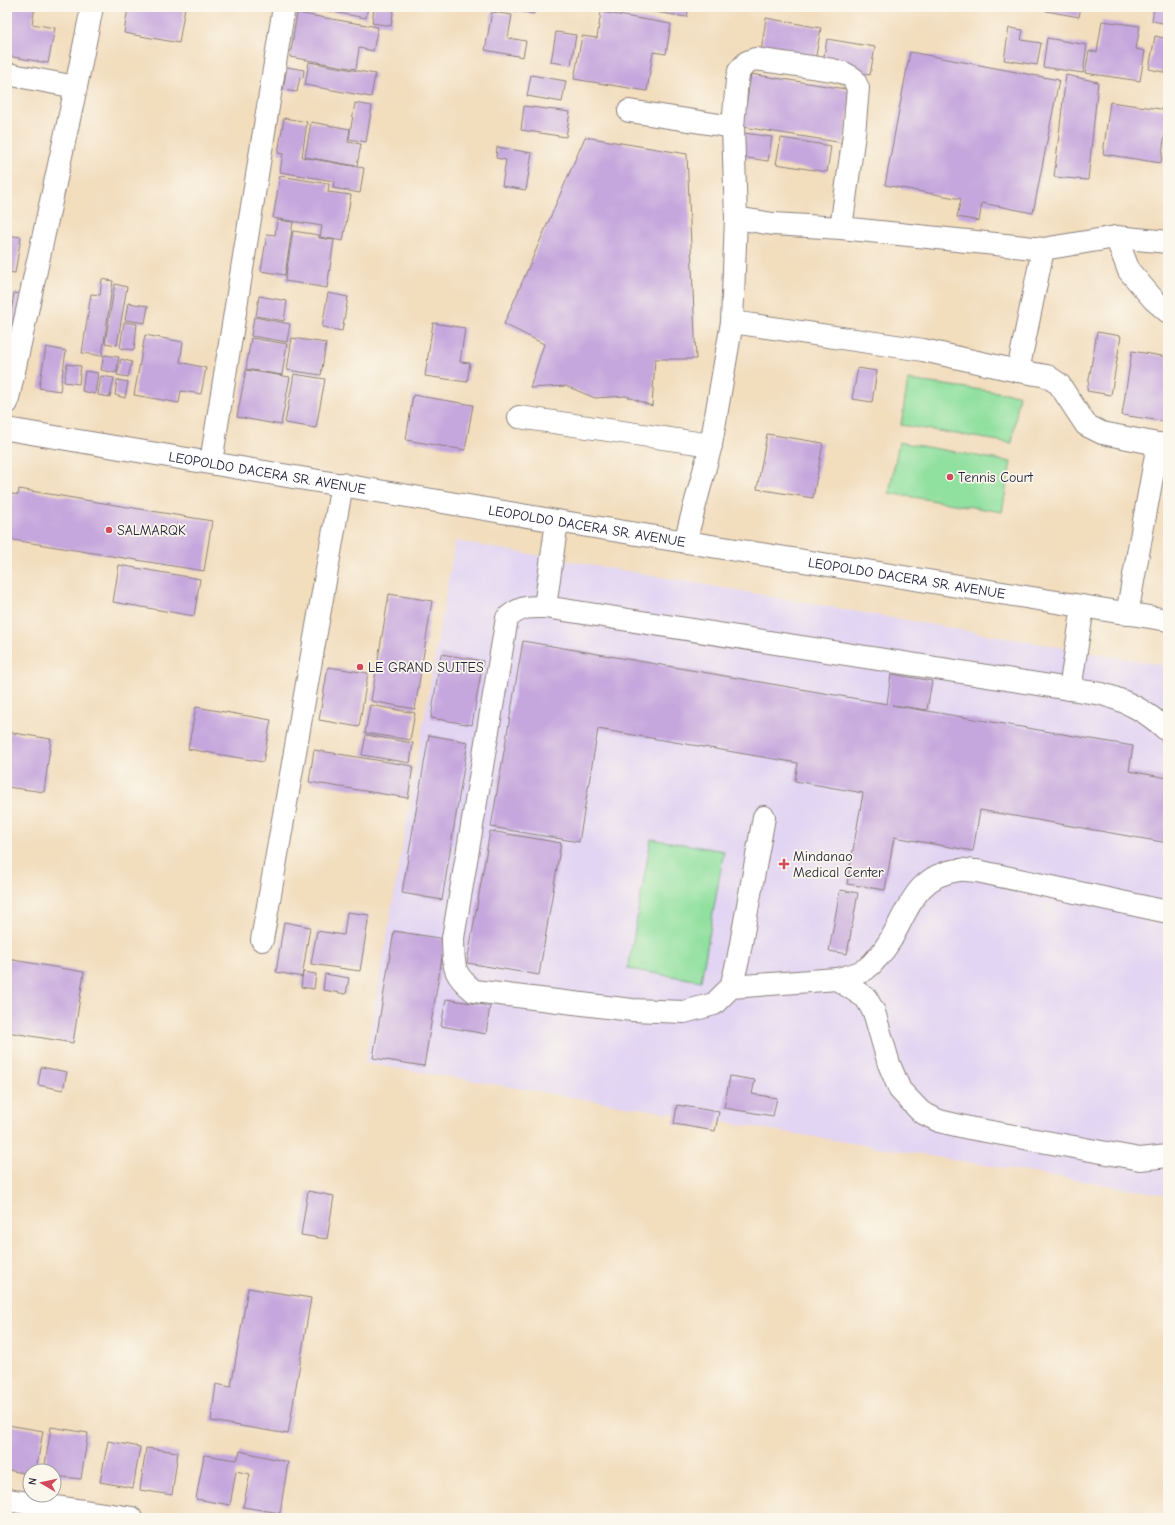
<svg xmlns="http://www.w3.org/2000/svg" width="1175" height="1525" font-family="'Comic Neue',sans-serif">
	<rect width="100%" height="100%" fill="#fbf7ec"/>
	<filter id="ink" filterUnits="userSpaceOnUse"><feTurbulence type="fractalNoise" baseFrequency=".025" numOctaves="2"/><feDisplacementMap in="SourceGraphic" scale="8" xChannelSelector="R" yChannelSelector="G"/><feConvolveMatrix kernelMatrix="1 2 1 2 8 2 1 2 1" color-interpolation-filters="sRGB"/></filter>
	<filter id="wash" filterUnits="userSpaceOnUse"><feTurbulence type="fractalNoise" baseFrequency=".012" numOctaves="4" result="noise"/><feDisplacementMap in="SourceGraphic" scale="16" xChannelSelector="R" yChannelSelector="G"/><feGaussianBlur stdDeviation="0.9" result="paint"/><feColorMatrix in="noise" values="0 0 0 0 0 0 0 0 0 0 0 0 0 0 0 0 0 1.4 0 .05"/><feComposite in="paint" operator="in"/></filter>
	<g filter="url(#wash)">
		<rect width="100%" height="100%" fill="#f2ddbd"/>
		<!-- built -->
		<polygon fill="#e2d4f3" points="455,541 1168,666 1168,1195 365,1063"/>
		<!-- green -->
		<g fill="#90e09f" stroke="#59816d">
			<polygon points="908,380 1019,395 1012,443 901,425"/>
			<polygon points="899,442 1011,462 1002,512 889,493"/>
			<polygon points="651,839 724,851 701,981 628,969"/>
		</g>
		<g id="blocks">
			<!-- building -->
			<g fill="#c5a6dd">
				<polygon points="7,7 35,7 32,24 55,28 48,63 7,56"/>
				<polygon points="128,7 185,7 179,43 124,33"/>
				<polygon points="305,7 368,7 366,18"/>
				<polygon points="374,7 394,7 391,26 372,23"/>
				<polygon points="511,7 535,7 534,14 510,10"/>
				<polygon points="642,7 689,7 687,17 642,10"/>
				<polygon points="1046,7 1081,7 1079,17 1046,11"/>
				<polygon points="1154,7 1168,7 1168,24 1152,21"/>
				<polygon points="492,12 512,15 508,38 526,41 523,57 485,50"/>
				<polygon points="601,12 671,24 666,54 653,52 647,91 574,79 582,36 597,38"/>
				<polygon points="297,13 378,27 373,51 359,48 356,69 290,57"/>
				<polygon points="766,18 821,28 815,61 761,52"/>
				<polygon points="1102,21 1140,26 1136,49 1145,51 1140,81 1085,73 1089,51 1097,52"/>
				<polygon points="1009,28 1023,30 1021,40 1041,43 1037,65 1004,60"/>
				<polygon points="556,32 576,35 571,65 551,62"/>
				<polygon points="1155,36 1168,39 1168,73 1149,69"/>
				<polygon points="1047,38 1087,45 1083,73 1043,67"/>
				<polygon points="827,39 875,47 870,75 822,67"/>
				<polygon points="910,52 1059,80 1033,213 982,203 979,221 957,217 961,199 885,185"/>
				<polygon points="309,62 375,74 371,97 305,85"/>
				<polygon points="287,67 304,70 303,78 300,77 297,92 283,90"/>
				<polygon points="751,74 852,90 844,143 743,127"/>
				<polygon points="531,75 566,81 562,102 527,96"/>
				<polygon points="1066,75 1098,82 1088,180 1054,177"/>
				<polygon points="1110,102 1168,110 1161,163 1103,154"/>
				<polygon points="355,103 372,106 366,142 349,139"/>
				<polygon points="524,106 570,112 566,137 521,130"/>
				<polygon points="284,118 307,122 302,157 364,168 360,193 333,188 334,181 280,172 283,154 278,153"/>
				<polygon points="311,122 350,129 348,142 361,144 357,166 305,157"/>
				<polygon points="744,133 772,137 768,161 740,157"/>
				<polygon points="585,137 687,154 696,359 655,359 652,406 626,396 595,398 566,386 530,388 544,344 504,324"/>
				<polygon points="781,138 831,146 827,172 776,164"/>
				<polygon points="497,147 532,153 526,190 502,186 506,160 496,158"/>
				<polygon points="280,176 329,184 328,192 351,195 343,241 320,237 322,226 273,218"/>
				<polygon points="277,220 293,222 285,275 261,271 267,234 275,235"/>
				<polygon points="293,231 319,235 319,238 334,240 327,288 285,281"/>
				<polygon points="7,235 21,237 15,273 7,272"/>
				<polygon points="102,279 113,281 102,356 82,353 91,294 100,295"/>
				<polygon points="115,284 127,287 117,345 105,343"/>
				<polygon points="14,293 27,295 22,327 9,325"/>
				<polygon points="328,293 348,297 342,331 322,327"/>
				<polygon points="259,296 287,301 284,321 256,316"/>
				<polygon points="128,303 148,306 145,323 125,320"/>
				<polygon points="254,317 290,324 287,342 251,336"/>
				<polygon points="124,322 137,324 134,350 120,348"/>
				<polygon points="433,323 465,328 460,362 470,363 467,382 425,376"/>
				<polygon points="1097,332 1121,336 1111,395 1087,391"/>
				<polygon points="145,335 183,342 180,362 206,368 201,394 181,391 179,403 134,395"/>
				<polygon points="251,338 287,344 282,375 246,369"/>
				<polygon points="292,338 326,343 321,375 287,370"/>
				<polygon points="46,347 66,351 60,391 39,388"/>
				<polygon points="1132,351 1168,357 1168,422 1122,415"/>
				<polygon points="104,355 119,357 116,373 101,370"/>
				<polygon points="121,359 132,362 128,377 117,375"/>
				<polygon points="67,364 81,366 79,384 64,382"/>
				<polygon points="858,368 877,371 872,402 852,399"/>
				<polygon points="246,370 290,377 281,425 237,417"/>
				<polygon points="85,371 98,373 95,394 82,391"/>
				<polygon points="294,374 325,379 316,428 285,423"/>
				<polygon points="101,376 114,378 110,397 98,395"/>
				<polygon points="117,380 128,382 125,398 115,395"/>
				<polygon points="413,395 473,405 465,450 406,440"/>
				<polygon points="767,434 823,443 813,498 757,489"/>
				<polygon points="19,489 212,521 204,571 7,539 7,493 18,495"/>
				<polygon points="119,565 200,579 194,616 113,602"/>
				<polygon points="389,594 432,601 415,709 371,701"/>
				<polygon points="523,641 887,704 891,674 932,681 927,710 892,705 1133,746 1129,771 1168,778 1168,843 980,810 973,851 894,837 885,890 847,884 863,793 795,781 798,763 598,729 579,842 491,827"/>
				<polygon points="441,654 483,661 472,725 431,718"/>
				<polygon points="328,667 368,673 359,727 319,720"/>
				<polygon points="370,705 415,713 410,740 365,733"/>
				<polygon points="196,707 271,720 263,762 188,749"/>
				<polygon points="7,732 51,739 44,792 7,787"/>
				<polygon points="366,735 413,743 410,763 362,755"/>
				<polygon points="429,735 468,742 442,900 402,893"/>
				<polygon points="314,750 413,766 408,798 309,782"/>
				<polygon points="490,831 561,843 539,975 467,963"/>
				<polygon points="840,890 858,893 847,954 829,951"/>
				<polygon points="347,912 369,915 360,971 311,964 317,931 344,935"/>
				<polygon points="284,922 310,927 302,977 276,972"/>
				<polygon points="394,931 445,939 424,1066 373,1058"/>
				<polygon points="7,959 84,972 73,1043 7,1032"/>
				<polygon points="303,972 316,974 314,989 301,987"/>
				<polygon points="325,974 349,978 346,994 323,990"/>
				<polygon points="446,999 490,1006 486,1034 441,1026"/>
				<polygon points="41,1067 67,1072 63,1090 38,1085"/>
				<polygon points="730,1076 755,1080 752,1094 777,1098 773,1116 724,1108"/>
				<polygon points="677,1105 719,1112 715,1131 674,1124"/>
				<polygon points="308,1191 334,1196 327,1239 301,1235"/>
				<polygon points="248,1288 311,1298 288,1434 211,1421 216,1384 231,1387"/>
				<polygon points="8,1425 43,1431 36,1471 30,1471 30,1474 7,1470 7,1432"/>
				<polygon points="51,1427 88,1433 81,1479 54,1476 54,1471 44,1471"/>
				<polygon points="108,1441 140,1447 133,1488 100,1482"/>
				<polygon points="146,1448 178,1452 172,1495 140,1490"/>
				<polygon points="240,1451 288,1462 280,1513 243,1507 250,1474 236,1471 230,1505 196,1499 204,1455 237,1460"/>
			</g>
		</g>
	</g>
	<g filter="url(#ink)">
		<use href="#blocks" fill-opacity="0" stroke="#8a807c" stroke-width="1"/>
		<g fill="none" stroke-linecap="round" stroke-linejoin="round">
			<defs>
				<g id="minor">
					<polyline points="7,74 76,87"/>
					<polyline points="629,111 733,127"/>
					<polyline points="841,228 854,134 858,88 853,78 844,73 833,70 755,59 747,62 739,71 737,80 733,127 736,218 773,224 841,228 1043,249 1116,237 1168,242"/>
					<polyline points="1116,237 1129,271 1154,300 1168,312"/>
					<polyline points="732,322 923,350 1018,371 1047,376 1059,384 1086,425 1102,433 1158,444"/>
					<polyline points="1018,371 1043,249"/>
					<polyline points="7,403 76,87 92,7"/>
					<polyline points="519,417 711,445"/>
					<polyline points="211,462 284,7"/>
					<polyline points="685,542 711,445 732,322 736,218"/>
					<polyline points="545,607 557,521"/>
					<polyline points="1127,614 1158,444 1168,445"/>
					<polyline points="1070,689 1083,607"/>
					<path d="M764,817l-26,143 -7,27 -17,17 -30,8 -52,-2 -158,-19c-23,-18 -20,-26 -21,-53l54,-320c15,-12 20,-11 38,-11l557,87c27,8 44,17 66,37"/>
					<polyline points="262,940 342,484"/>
					<polyline points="837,979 866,998 874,1012 889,1064 900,1090 921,1112 939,1121 969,1128 1140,1159 1168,1156"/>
					<path d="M731,987l106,-8c10,-3 20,-4 29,-10 4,-3 8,-7 11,-11 30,-31 29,-82 82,-88 5,-1 12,1 18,1l191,41"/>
					<polyline points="7,1500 131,1518"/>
				</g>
				<g id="major">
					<path id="s1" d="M7,429l550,92 611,99"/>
				</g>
			</defs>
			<!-- minor casing -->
			<use href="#minor" stroke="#8a807c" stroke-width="24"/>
			<!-- major casing -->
			<use href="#major" stroke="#8a807c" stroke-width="24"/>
			<!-- minor -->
			<use href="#minor" stroke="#fff" stroke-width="22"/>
			<!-- major -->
			<use href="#major" stroke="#fff" stroke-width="22"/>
		</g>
	</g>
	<!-- markers -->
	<g fill="#d1495b" stroke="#fbf7ec" stroke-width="1.5">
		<circle cx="950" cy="477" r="4"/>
		<circle cx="109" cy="530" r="4"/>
		<circle cx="360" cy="667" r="4"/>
		<path d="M782 858h4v4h4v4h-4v4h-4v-4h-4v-4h4z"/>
	</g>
	<g text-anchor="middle" stroke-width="3.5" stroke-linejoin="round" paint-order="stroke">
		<!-- street labels -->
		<g font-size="14" fill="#22223b" stroke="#fbf7ec">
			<text dy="5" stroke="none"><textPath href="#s1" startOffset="264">LEOPOLDO DACERA SR. AVENUE</textPath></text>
			<text dy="5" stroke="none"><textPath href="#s1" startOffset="588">LEOPOLDO DACERA SR. AVENUE</textPath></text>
			<text dy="5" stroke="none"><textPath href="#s1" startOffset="912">LEOPOLDO DACERA SR. AVENUE</textPath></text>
		</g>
		<!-- poi labels -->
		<g font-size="14" fill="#22223b" stroke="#fbf7ec" text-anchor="start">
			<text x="958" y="482">Tennis Court</text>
			<text x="117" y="535">SALMARQK</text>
			<text x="368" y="672">LE GRAND SUITES</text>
			<text x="793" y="861">Mindanao<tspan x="793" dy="16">Medical Center</tspan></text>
		</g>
	</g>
	<!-- margin -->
	<rect width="1175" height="1525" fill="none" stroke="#fbf7ec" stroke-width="24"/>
	<!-- north arrow -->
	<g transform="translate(42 1483) rotate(279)"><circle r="19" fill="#fbf7ec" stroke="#a4a2a5"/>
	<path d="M0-3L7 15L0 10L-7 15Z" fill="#d1495b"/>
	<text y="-6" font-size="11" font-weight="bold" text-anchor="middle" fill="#22223b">N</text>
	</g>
</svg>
